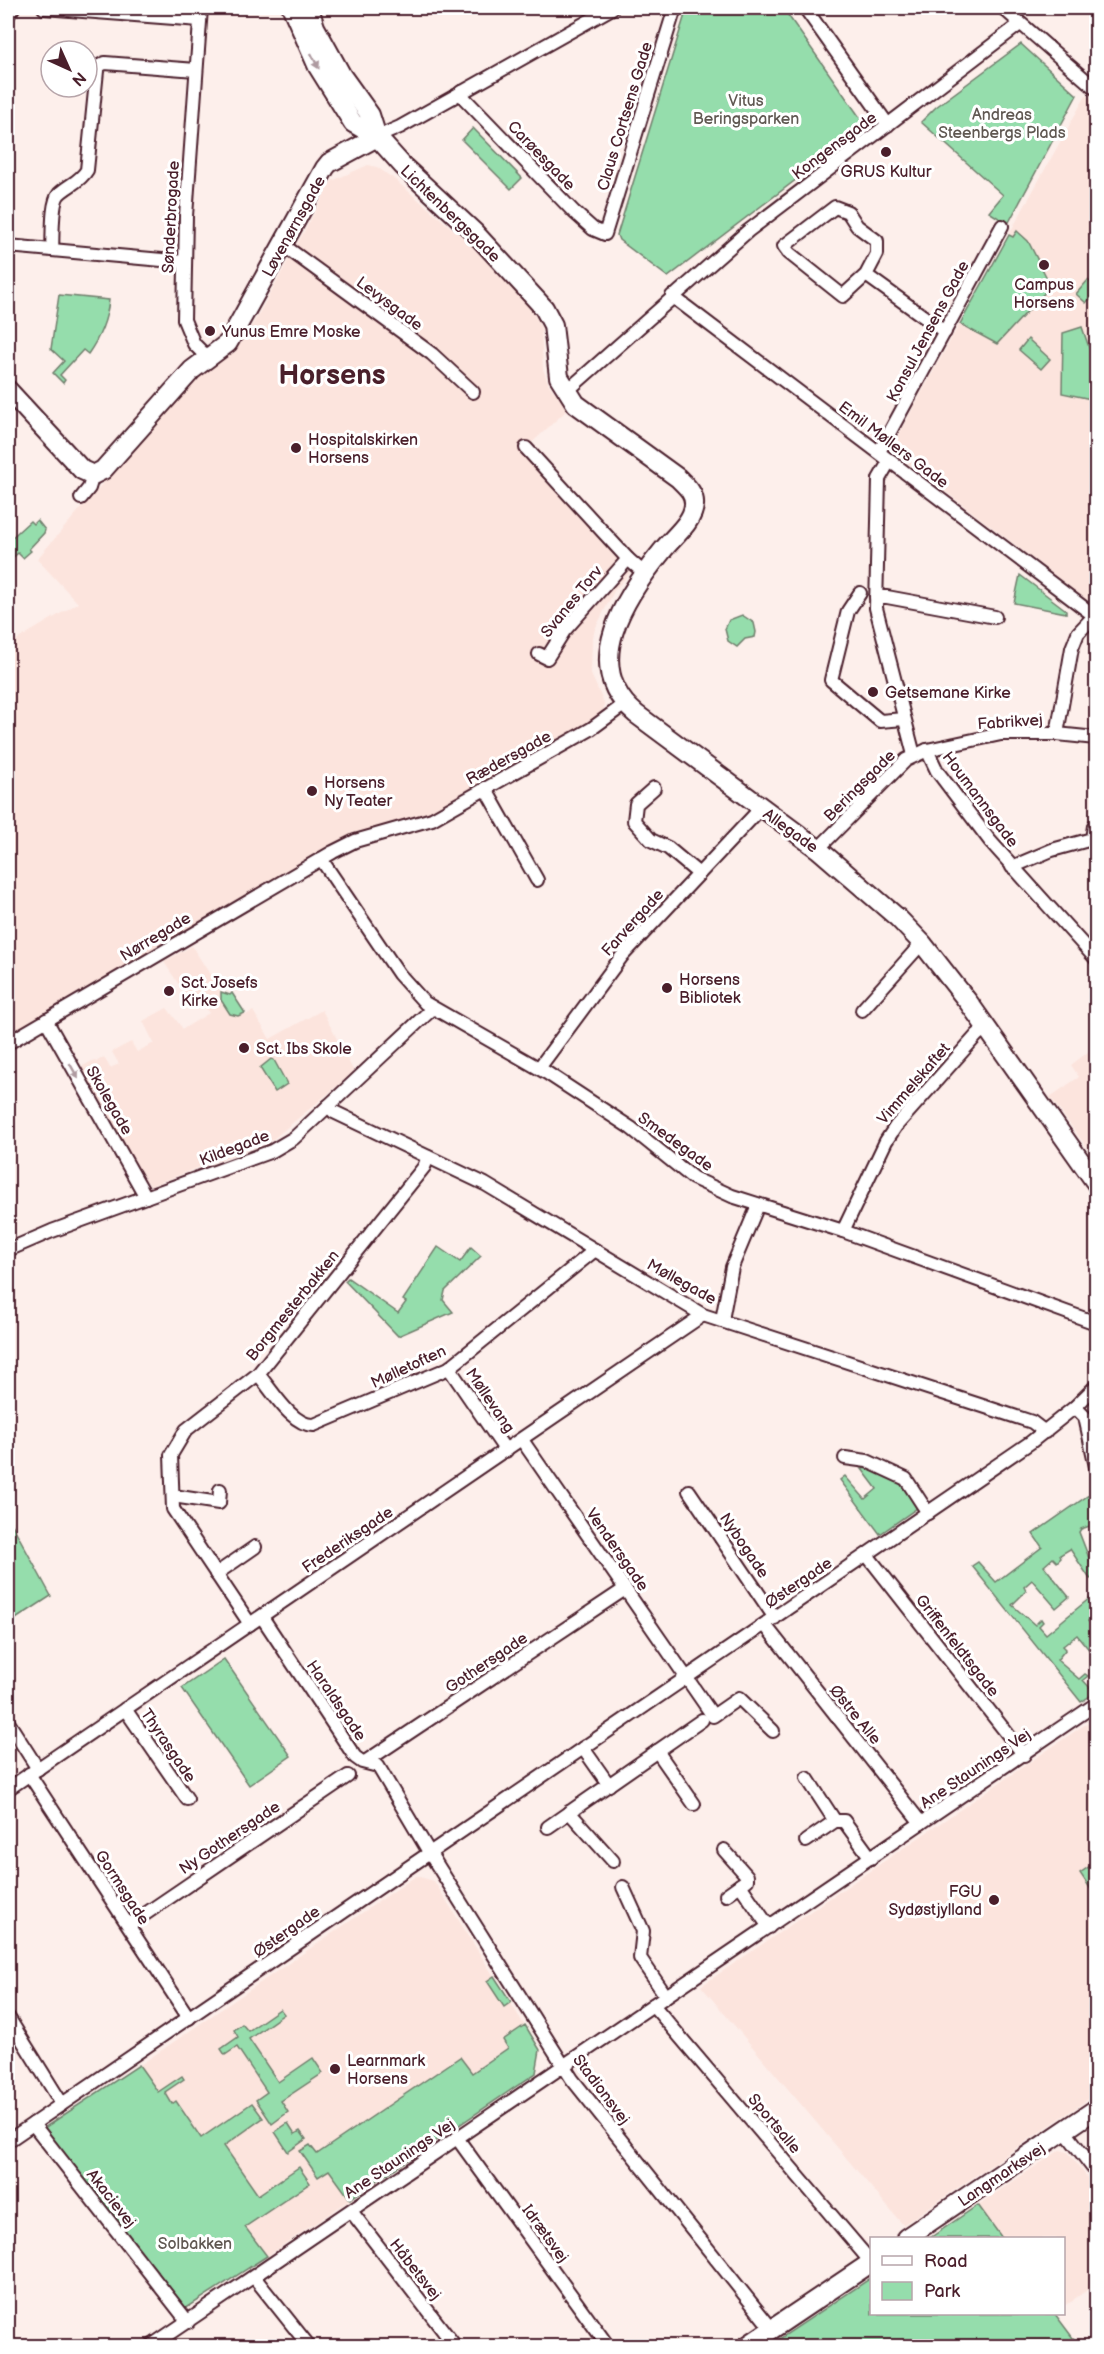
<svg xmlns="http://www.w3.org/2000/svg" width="1104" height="2354" font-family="'Balsamiq Sans',sans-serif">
	<rect width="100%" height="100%" fill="#fdefeb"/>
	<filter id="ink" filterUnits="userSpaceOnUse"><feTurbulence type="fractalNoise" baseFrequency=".0167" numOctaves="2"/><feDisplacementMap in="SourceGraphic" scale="12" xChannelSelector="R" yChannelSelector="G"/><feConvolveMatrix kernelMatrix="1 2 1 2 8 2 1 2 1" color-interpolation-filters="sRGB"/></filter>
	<g filter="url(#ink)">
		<!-- built -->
		<g fill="#fce4dd">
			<polygon points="1086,95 1096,101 1096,595 1088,601 898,455 895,446 901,430"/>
			<polygon points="368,165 377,167 394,179 468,242 533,311 541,328 543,369 549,385 568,409 522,452 619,557 630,573 614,591 595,629 592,642 591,674 604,703 603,715 600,719 435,811 317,855 8,1042 8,645 78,603 37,559 194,378 235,352 257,317 332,181"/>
			<polygon points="192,946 221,992 230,995 232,993 246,1015 253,1011 270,1039 322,1010 354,1072 272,1140 150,1186 113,1129 79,1068 94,1060 96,1062 104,1057 110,1068 119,1064 112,1052 131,1042 137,1052 154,1043 143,1021 167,1008 183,1029 209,1013 197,995 189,1000 164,962"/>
			<polygon points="1096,1046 1096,1154 1093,1156 1050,1097 1079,1077 1071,1065"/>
			<polygon points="1096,1717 1096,2094 903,2225 701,1986"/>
			<polygon points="416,1876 434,1881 540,2050 536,2073 267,2256 124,2076"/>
			<polygon points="1060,2150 1068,2152 1096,2189 1096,2284 1064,2306 1064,2238 1002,2238 978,2205"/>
		</g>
		<!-- green -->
		<g fill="#95ddac" stroke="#707e6c" stroke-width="1.5">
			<polygon points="687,8 783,8 861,119 860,131 668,277 619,240 617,235"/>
			<polygon points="1021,44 1077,95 1008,224 989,212 1003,195 921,122 936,107"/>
			<polygon points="473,128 522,178 511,189 462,140"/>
			<polygon points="1017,231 1028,241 1051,286 997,344 960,324 1009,235 1013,237"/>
			<polygon points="1088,280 1092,284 1091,291 1096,292 1086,303 1076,294"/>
			<path d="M59,295l50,5c-2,21 -9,37 -21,54l-5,-4 -23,25 5,5 -2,3 -10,-10 11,-12 -13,-12z"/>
			<polygon points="1082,327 1093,359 1096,359 1096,400 1062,393 1063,333"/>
			<polygon points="1028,339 1050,359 1041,369 1019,350"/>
			<polygon points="37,520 45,530 44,533 29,549 31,551 23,558 18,553 8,562 8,541 30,521 33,524"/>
			<polygon points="1020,575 1066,610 1066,613 1014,603"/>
			<polygon points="742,615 754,623 756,632 755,637 745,639 737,647 728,641 725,629 729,620"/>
			<polygon points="221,992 230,995 232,993 245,1013 238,1016 230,1014 221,1000"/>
			<polygon points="271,1059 274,1060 287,1084 275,1092 260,1068"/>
			<polygon points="438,1247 460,1262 471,1247 481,1256 445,1291 443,1300 453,1312 398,1336 345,1281 348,1278 398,1313 406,1302 403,1300"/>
			<polygon points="868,1468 898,1481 917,1505 917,1508 880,1534 840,1480 845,1476 865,1499 877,1489 862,1469"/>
			<polygon points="1096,1490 1096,1524 1081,1529 1079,1532 1091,1563 1096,1563 1096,1576 1090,1579 1070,1549 1060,1555 1061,1558 1057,1562 1053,1558 1044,1566 1069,1597 1056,1608 1032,1580 1024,1587 1026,1591 1012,1605 1035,1625 1041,1619 1043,1622 1039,1626 1046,1634 1096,1593 1096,1614 1088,1621 1096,1631 1096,1658 1077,1635 1063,1646 1066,1649 1057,1660 1079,1679 1085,1674 1088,1676 1083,1680 1091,1689 1096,1685 1096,1692 1081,1702 972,1566 978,1562 996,1582 1042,1547 1033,1534"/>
			<polygon points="8,1517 51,1596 8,1624"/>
			<polygon points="224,1659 291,1756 249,1785 182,1688"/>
			<polygon points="1096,1862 1096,1897 1080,1873"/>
			<polygon points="494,1976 511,2002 504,2007 487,1981"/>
			<polygon points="280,2009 284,2014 249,2039 278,2082 313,2058 323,2073 281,2101 288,2112 272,2124 256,2100 267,2092 237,2047 225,2055 221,2049 238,2037 234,2030 242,2024 248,2031"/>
			<polygon points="525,2025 540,2050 536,2073 350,2199 329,2170 318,2177 300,2151 310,2145 317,2154 460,2057 472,2073 508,2048 503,2040"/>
			<polygon points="139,2065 158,2092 182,2076 184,2079 165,2092 172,2104 176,2101 201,2138 252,2103 263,2118 224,2146 258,2195 299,2167 310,2183 245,2227 267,2256 185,2309 44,2128"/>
			<polygon points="288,2123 295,2134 300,2131 306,2139 288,2152 275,2132"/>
			<polygon points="978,2205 1002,2238 930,2238"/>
			<polygon points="871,2278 872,2314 1055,2314 1079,2346 769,2346"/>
		</g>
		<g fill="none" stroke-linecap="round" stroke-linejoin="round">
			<defs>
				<g id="street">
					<polyline points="44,8 200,20"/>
					<polyline points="201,8 186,216 184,320 194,344 208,358"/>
					<polyline points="805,8 888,125"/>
					<polyline points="1003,8 1096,89"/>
					<polyline points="8,15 13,8"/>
					<polyline points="461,92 465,99 574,212 593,229 605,234 675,8"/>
					<polyline points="377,137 400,127 612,8"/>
					<polyline points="283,245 432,354 473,392"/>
					<polyline points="8,246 184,262"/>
					<path d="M52,250c1,-13 -1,-47 7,-56 9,-9 21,-12 28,-24l10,-99 2,-5 6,-3 91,7"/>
					<polyline points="866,275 877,254 877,241 857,226 848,212 835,207 784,246 789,253 843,296 866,275 945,332"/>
					<polyline points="672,296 1096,617"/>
					<polyline points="567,391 748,231 1020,24"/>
					<polyline points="526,448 628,559 644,573"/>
					<polyline points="879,452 1002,226"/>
					<polyline points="890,460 879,479 876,608 914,755"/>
					<polyline points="81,498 89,488 93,475"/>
					<polyline points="860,593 848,611 831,680 880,721 904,719"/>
					<polyline points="876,597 887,597 995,617"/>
					<polyline points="539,654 547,658 564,631 628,559"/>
					<polyline points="1057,734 1072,648 1078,633 1096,614"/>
					<polyline points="927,750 937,771 990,841 1096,959"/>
					<polyline points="485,788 537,880"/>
					<polyline points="654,788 636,804 634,821 651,840 668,848 699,874"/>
					<polyline points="818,849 906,760 927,750 1001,734 1057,734 1096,738"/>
					<polyline points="321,859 399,974 425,1003 547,1073 631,1128 693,1178 732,1196 843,1231 1096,1323"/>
					<polyline points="1012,867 1052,850 1092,839 1094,826 1096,825"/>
					<polyline points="862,1010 922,943"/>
					<polyline points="46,1020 146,1197"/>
					<polyline points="8,1043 333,852 355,841 432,819 591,729 625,704"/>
					<polyline points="539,1068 622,956 761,808"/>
					<polyline points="328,1106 334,1112 485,1184 703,1315 1032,1422 1045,1432"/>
					<polyline points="843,1231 886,1141 896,1126 977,1035 987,1027"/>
					<polyline points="8,1250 52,1231 272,1151 294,1138 432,1009"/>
					<polyline points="722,1320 732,1267 758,1205"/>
					<polyline points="449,1368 506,1451"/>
					<path d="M258,1374c14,16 34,52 56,51l135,-57 146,-118"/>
					<polyline points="1075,1407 1085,1417 1096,1467"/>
					<polyline points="522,1440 713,1716 739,1698 773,1731"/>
					<polyline points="845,1458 867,1461 906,1479 928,1513"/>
					<polyline points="689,1491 775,1618"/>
					<polyline points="173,1496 219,1503 220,1490"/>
					<polyline points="867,1555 1024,1755"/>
					<polyline points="216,1574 255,1547"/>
					<polyline points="262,1617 355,1757 362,1762 378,1766 429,1852 572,2079 772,2329"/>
					<polyline points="250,1624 173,1509 171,1455 186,1430 258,1374 424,1167 428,1157"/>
					<polyline points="765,1625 921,1823"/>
					<polyline points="125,1709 187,1799"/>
					<polyline points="8,1722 38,1769"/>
					<polyline points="583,1748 609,1785"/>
					<polyline points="657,1751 694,1804"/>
					<polyline points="365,1762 625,1589"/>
					<polyline points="29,1774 189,2018"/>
					<polyline points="807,1778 835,1821 844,1821 871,1858"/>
					<polyline points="8,1789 703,1315"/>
					<polyline points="569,1812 613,1861"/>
					<polyline points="548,1827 702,1720"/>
					<polyline points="806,1841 835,1821"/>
					<polyline points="724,1850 747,1876 747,1880 740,1885 769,1927"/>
					<polyline points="623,1887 643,1931 640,1958 666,1996"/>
					<polyline points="726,1895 740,1885"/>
					<polyline points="129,1925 348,1776"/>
					<polyline points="653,2005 871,2262"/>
					<polyline points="8,2017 62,2104"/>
					<polyline points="33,2124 188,2322"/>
					<polyline points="1064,2130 1096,2172"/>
					<polyline points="457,2138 608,2346"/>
					<polyline points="8,2141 1031,1442 1075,1407 1096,1386"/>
					<polyline points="351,2211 455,2346"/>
					<polyline points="254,2277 309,2346"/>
					<polyline points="151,2346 1096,1704"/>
				</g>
				<g id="secondary">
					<path d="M292,8l26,59 35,56 24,14 26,29 71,66 70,76 9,17 6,52 17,27 102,74c8,8 17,15 16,27 -1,17 -21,32 -31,45 -37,45 -85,116 -27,164l182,135 80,69 24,25 47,60 127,180"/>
					<polyline points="309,8 315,27 342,76 370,115 377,137"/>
					<polyline points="8,390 82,470 93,475 103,470 192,370 228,343 325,168 329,163 377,137"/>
					<polyline points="906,2238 1096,2109"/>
					<polyline points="747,2346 872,2262"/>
				</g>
			</defs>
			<!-- street casing -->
			<use href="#street" stroke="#4a1f2b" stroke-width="16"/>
			<!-- secondary casing -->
			<use href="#secondary" stroke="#4a1f2b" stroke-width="22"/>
			<!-- street -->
			<use href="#street" stroke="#fff" stroke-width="12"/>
			<!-- secondary -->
			<use href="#secondary" stroke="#fff" stroke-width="18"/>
		</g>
		<!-- one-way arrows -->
		<defs><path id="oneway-solid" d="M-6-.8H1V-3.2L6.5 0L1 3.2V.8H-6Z" transform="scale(1.5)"/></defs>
		<g fill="#ae9aa0">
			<use href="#oneway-solid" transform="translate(315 61) rotate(63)"/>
			<use href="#oneway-solid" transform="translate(74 1071) rotate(60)"/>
		</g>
	</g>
	<!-- markers -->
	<g fill="#4a1f2b" stroke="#fff" stroke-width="2">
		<circle cx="886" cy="152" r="6"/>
		<circle cx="1044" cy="265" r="6"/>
		<circle cx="210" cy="331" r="6"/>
		<circle cx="296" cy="448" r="6"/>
		<circle cx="873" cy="692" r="6"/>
		<circle cx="312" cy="791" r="6"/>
		<circle cx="667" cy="988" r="6"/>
		<circle cx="169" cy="991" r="6"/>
		<circle cx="244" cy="1048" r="6"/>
		<circle cx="994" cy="1900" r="6"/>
		<circle cx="335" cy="2069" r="6"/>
	</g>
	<g text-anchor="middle" stroke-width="6" stroke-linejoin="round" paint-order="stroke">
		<!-- park labels -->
		<g font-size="16" fill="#605852" stroke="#fff">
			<text x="746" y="106">Vitus<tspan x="746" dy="18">Beringsparken</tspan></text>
			<text x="1002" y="120">Andreas<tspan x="1002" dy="18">Steenbergs Plads</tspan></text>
			<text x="195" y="2249">Solbakken</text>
		</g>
		<!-- street labels -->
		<g font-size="16" fill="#4a1f2b" stroke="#fff">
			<text transform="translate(624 116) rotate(-73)" y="6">Claus Cortsens Gade</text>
			<text transform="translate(834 145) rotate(-37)" y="6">Kongensgade</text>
			<text transform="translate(542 155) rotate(46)" y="6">Carøesgade</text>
			<text transform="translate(451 213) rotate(44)" y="6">Lichtenbergsgade</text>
			<text transform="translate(170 217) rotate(-87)" y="6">Sønderbrogade</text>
			<text transform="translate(293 226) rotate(-61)" y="6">Løvenørnsgade</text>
			<text transform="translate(390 303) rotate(37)" y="6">Levysgade</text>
			<text transform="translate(927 331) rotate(-62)" y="6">Konsul Jensens Gade</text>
			<text transform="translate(894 444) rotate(37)" y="6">Emil Møllers Gade</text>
			<text transform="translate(571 601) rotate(-51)" y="6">Svanes Torv</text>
			<text transform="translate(1010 721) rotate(-4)" y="6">Fabrikvej</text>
			<text transform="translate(508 757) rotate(-29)" y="6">Rædersgade</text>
			<text transform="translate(859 785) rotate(-45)" y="6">Beringsgade</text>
			<text transform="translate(981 799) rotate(53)" y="6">Houmannsgade</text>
			<text transform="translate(791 830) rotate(36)" y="6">Allegade</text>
			<text transform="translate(632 922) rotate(-48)" y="6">Farvergade</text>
			<text transform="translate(155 936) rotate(-31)" y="6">Nørregade</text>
			<text transform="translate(913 1083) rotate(-49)" y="6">Vimmelskaftet</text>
			<text transform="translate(110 1100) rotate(60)" y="6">Skolegade</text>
			<text transform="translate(676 1141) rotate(36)" y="6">Smedegade</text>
			<text transform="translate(234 1147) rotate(-21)" y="6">Kildegade</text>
			<text transform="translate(682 1281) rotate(29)" y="6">Møllegade</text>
			<text transform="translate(292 1305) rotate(-51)" y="6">Borgmesterbakken</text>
			<text transform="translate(408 1366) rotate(-25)" y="6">Mølletoften</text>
			<text transform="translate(491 1400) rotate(56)" y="6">Møllevang</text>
			<text transform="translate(347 1539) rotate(-34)" y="6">Frederiksgade</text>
			<text transform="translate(745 1545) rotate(56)" y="6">Nybogade</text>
			<text transform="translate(618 1549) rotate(55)" y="6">Vendersgade</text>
			<text transform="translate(798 1582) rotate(-34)" y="6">Østergade</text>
			<text transform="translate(958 1645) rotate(52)" y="6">Griffenfeldtsgade</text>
			<text transform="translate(486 1662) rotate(-34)" y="6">Gothersgade</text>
			<text transform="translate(337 1700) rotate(56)" y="6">Haraldsgade</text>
			<text transform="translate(856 1714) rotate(51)" y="6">Østre Alle</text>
			<text transform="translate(169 1745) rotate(56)" y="6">Thyrasgade</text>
			<text transform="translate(975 1768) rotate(-34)" y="6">Ane Staunings Vej</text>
			<text transform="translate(229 1837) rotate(-34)" y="6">Ny Gothersgade</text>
			<text transform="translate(123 1887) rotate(57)" y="6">Gormsgade</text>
			<text transform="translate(286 1931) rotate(-35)" y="6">Østergade</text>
			<text transform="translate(602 2089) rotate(53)" y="6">Stadionsvej</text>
			<text transform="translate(775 2123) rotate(50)" y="6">Sportsalle</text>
			<text transform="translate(399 2158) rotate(-34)" y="6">Ane Staunings Vej</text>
			<text transform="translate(1001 2174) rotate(-34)" y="6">Langmarksvej</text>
			<text transform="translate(112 2198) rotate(52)" y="6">Akacievej</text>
			<text transform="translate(546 2233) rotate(54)" y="6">Idrætsvej</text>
			<text transform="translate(416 2269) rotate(52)" y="6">Håbetsvej</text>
		</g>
		<!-- poi labels -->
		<g font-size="16" fill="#4a1f2b" stroke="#fff" text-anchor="start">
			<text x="886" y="177" text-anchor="middle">GRUS Kultur</text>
			<text x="1044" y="290" text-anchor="middle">Campus<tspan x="1044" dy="18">Horsens</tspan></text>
			<text x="222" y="337">Yunus Emre Moske</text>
			<text x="308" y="445">Hospitalskirken<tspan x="308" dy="18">Horsens</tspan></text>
			<text x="885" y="698">Getsemane Kirke</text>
			<text x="324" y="788">Horsens<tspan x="324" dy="18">Ny Teater</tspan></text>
			<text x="679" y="985">Horsens<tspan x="679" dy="18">Bibliotek</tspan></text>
			<text x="181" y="988">Sct. Josefs<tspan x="181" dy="18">Kirke</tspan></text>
			<text x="256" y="1054">Sct. Ibs Skole</text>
			<text x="982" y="1897" text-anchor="end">FGU<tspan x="982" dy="18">Sydøstjylland</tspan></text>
			<text x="347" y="2066">Learnmark<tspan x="347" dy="18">Horsens</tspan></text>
		</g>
		<!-- town labels -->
		<g font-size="28" font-weight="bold" fill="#4a1f2b" stroke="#fff">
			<text x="332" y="384">Horsens</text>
		</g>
	</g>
	<!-- margin -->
	<rect width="1104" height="2354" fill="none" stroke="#fff" stroke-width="30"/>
	<rect x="15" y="15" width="1074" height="2324" fill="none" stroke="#4a1f2b" stroke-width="2" filter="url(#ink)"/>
	<!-- legend -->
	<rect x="870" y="2237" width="195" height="78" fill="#ffffff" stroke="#b7a5aa" stroke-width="1.5"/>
	<rect x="882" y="2256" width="30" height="9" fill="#ffffff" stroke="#b7a5aa" stroke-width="1.5"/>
	<text x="924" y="2267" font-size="18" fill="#4a1f2b">Road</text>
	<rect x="882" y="2282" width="30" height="18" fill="#95ddac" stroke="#b7a5aa" stroke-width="1.5"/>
	<text x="924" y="2297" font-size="18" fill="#4a1f2b">Park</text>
	<!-- north arrow -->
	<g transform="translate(69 69) rotate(135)"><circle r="28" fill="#ffffff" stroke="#b7a5aa" stroke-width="1.5"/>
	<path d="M0-4.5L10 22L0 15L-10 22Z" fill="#4a1f2b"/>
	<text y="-9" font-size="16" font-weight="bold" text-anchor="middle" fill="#4a1f2b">N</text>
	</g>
</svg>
